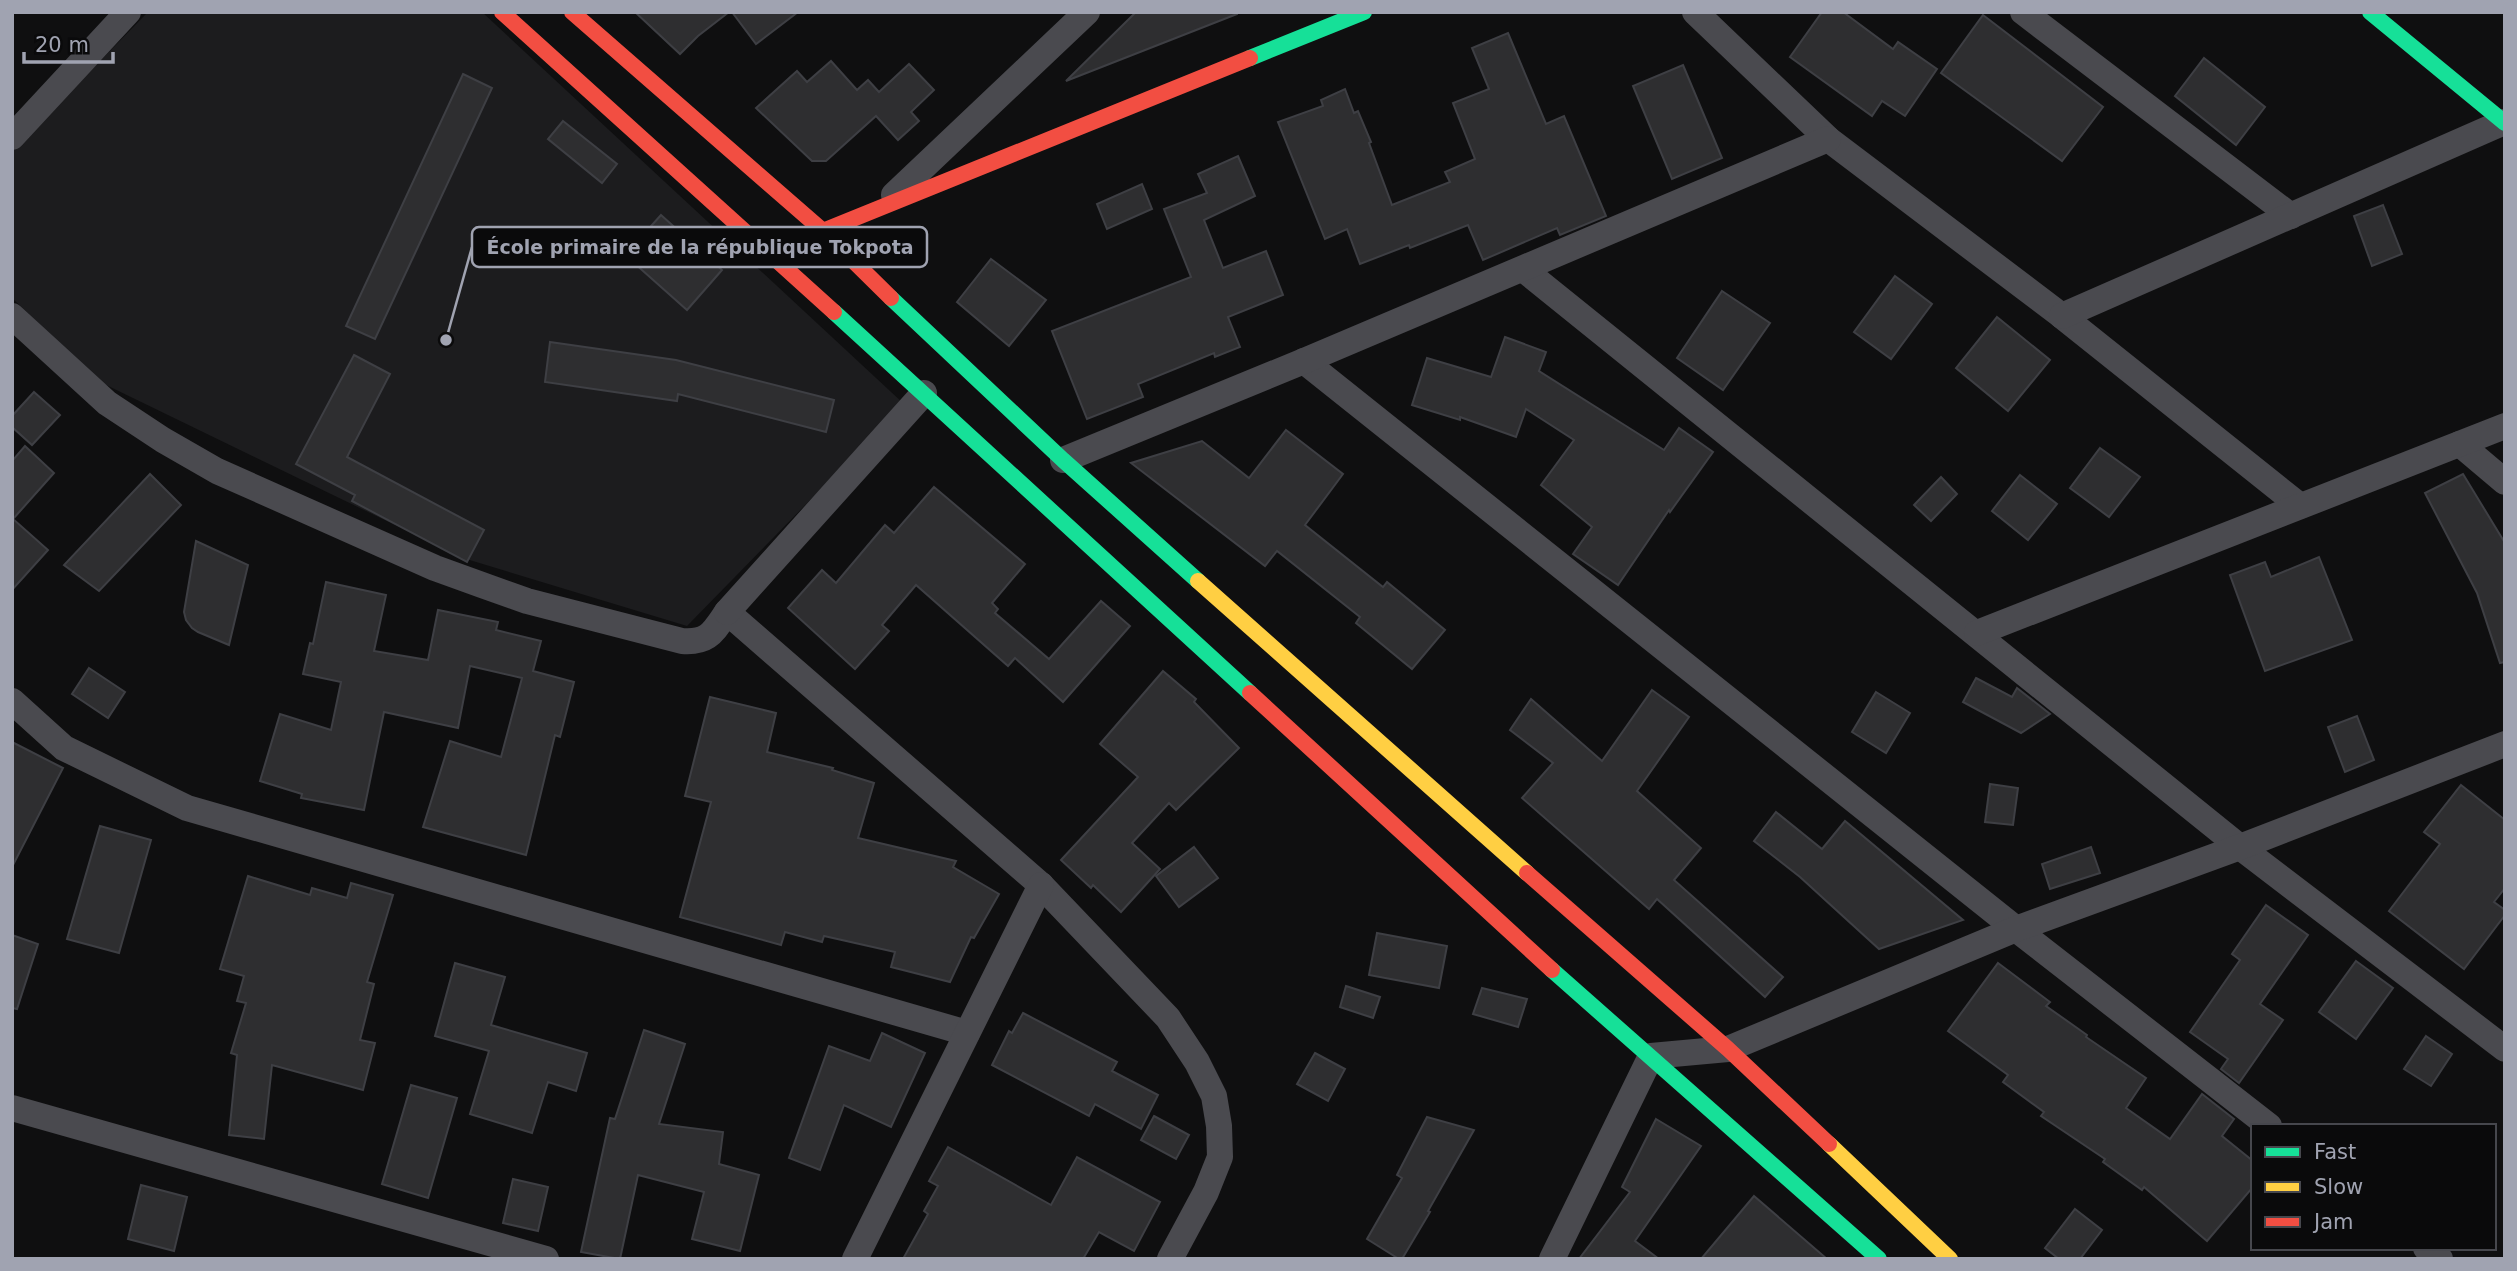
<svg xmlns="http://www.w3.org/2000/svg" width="2517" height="1271" font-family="'DejaVu Sans',sans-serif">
	<rect width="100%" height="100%" fill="#0f0f10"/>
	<!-- built -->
	<polygon fill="#1c1c1e" points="148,12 482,12 904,404 687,626 463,558 100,382 12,298 12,151"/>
	<!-- building -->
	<g fill="#2e2e30" stroke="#3e3f44" stroke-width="2">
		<polygon points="635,12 729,12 698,36 680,54"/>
		<polygon points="732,12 798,12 756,44"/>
		<polygon points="1136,12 1237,12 1237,14 1066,81"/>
		<polygon points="1822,12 1843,12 1893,49 1898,42 1937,69 1905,116 1882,101 1872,116 1790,57"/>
		<polygon points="1983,15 2103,107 2062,161 1941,73"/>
		<polygon points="1508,33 1546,124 1564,116 1606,216 1560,235 1557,228 1483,260 1468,225 1410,248 1409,245 1360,264 1347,229 1325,239 1278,122 1323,106 1321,100 1345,89 1354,113 1358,111 1371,142 1369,143 1392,205 1450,182 1445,172 1475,159 1453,103 1489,89 1472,48"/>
		<polygon points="2204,58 2265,107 2236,145 2175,96"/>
		<polygon points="831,61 857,90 868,80 879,92 909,64 934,90 911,112 919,121 898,140 876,116 826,161 812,161 756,108 797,71 807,82"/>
		<polygon points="1683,65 1722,158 1672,179 1633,86"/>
		<polygon points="463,74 492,88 375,339 346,326"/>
		<polygon points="563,121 617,164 602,183 548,139"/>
		<polygon points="1238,156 1255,196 1204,220 1223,268 1266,251 1283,295 1228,317 1240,347 1215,357 1214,353 1138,384 1143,397 1087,419 1052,331 1191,277 1164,209 1207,193 1198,174"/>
		<polygon points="1142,184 1152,209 1107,229 1097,204"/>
		<polygon points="2383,205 2402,254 2372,266 2354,216"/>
		<polygon points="661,215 722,270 687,310 625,255"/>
		<polygon points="991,259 1046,300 1009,346 957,302"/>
		<polygon points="1895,276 1932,304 1891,359 1854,332"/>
		<polygon points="1722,291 1770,323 1723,390 1677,358"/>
		<polygon points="1997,317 2050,360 2008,411 1956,368"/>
		<polygon points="1505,337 1546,352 1539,371 1664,450 1679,428 1713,452 1670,512 1669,510 1618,585 1573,554 1592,527 1541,485 1574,440 1526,409 1516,437 1460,417 1460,420 1412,405 1427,358 1491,377"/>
		<polygon points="550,342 676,360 834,400 826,432 678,394 677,401 545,382"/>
		<polygon points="354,355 390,374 347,457 484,530 467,562 352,501 355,495 296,464"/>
		<polygon points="34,392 60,415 32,445 12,427 12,416"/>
		<polygon points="1286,430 1343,474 1305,525 1383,587 1387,582 1445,630 1412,669 1356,623 1360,617 1277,551 1265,566 1131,463 1202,441 1249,478"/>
		<polygon points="25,446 54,473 13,519 48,550 12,590 12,461"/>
		<polygon points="2100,448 2140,477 2109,517 2070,488"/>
		<polygon points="150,474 181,505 99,591 64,565"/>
		<polygon points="2463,474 2505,543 2505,662 2500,663 2477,593 2425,493"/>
		<polygon points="2020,475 2057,504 2028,540 1992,511"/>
		<polygon points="1941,477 1957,494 1931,521 1914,505"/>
		<polygon points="934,487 1025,564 992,603 998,609 995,613 1049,659 1101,601 1130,626 1063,702 1015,658 1008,666 916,585 882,625 889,631 855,669 788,608 822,570 836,583 885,525 894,533"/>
		<polygon points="196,541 248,565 229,645 198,632 192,628 186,620 184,612"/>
		<polygon points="2319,557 2352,640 2265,671 2230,575 2265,562 2271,577"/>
		<polygon points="326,582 386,595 374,651 428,660 438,610 498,622 496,630 541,641 533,671 574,682 560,737 555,735 526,855 423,827 450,741 501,757 522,678 470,666 458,728 384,712 364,810 301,798 302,794 260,781 280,714 331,730 341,682 303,674 310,643 313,644"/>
		<polygon points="89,668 125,692 108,718 72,694"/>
		<polygon points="1163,671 1196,699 1194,702 1239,748 1176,810 1169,803 1132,843 1160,869 1121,912 1093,885 1091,888 1061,860 1138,777 1100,744"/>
		<polygon points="1976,678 2012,697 2017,688 2050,714 2021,733 1963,702"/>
		<polygon points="1652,690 1689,717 1637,791 1701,848 1674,880 1783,977 1765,997 1657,899 1649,909 1522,798 1553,763 1510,730 1531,699 1602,761"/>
		<polygon points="1876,692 1910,713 1886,753 1852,732"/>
		<polygon points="710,697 776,713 767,752 833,768 832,770 874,783 858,838 956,861 953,867 999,894 974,938 971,937 950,982 891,967 895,952 824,936 822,942 785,932 781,945 680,917 711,802 685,796"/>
		<polygon points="2357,716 2374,760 2345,772 2328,727"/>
		<polygon points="12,742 63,768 12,867"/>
		<polygon points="1990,784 2018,788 2013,825 1985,822"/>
		<polygon points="2461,785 2505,820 2505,888 2494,902 2505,910 2505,915 2464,969 2389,911 2440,844 2424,832"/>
		<polygon points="1776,812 1822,849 1845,821 1963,920 1879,949 1800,877 1754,841"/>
		<polygon points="100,826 151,840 119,953 67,939"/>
		<polygon points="1194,847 1218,878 1179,907 1156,876"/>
		<polygon points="2091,847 2100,873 2050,889 2042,864"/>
		<polygon points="248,876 310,895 312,888 347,898 351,883 393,895 367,982 374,984 360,1040 375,1043 363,1090 272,1065 264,1139 229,1135 237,1055 231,1053 246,1003 237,1001 244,976 220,969"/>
		<polygon points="2266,905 2308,935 2260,1004 2283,1020 2239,1083 2221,1069 2228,1059 2190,1032 2240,960 2232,954"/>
		<polygon points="1377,933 1447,946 1439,988 1369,975"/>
		<polygon points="12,935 38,944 17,1009 12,1008"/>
		<polygon points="2356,961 2393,988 2356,1039 2319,1012"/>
		<polygon points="455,963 505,977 491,1025 587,1053 576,1091 548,1082 532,1133 470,1114 489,1051 435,1036"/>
		<polygon points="1998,963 2050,1002 2046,1006 2087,1035 2086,1037 2146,1078 2126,1108 2170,1139 2202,1094 2234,1119 2222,1136 2253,1161 2253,1187 2207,1241 2144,1187 2142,1190 2103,1162 2105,1159 2041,1116 2044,1112 2003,1082 2008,1075 1948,1031"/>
		<polygon points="1346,986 1380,997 1373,1018 1340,1007"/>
		<polygon points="1482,988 1527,999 1518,1027 1473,1014"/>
		<polygon points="1023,1013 1117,1062 1112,1071 1158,1095 1141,1129 1095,1104 1089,1116 992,1065 1009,1031 1012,1033"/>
		<polygon points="644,1030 685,1044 659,1124 723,1132 719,1164 759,1175 740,1251 692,1239 704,1192 638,1175 620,1259 581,1252 610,1118 615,1119"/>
		<polygon points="882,1033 925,1053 891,1127 844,1105 820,1170 789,1158 829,1046 870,1061"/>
		<polygon points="2426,1036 2452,1054 2431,1086 2404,1069"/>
		<polygon points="1315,1053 1345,1069 1328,1101 1297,1084"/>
		<polygon points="411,1085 457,1098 428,1198 382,1184"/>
		<polygon points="1154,1116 1189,1135 1176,1159 1141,1140"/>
		<polygon points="1427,1117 1474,1130 1428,1211 1430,1212 1402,1259 1399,1259 1367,1239 1402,1178 1397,1175"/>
		<polygon points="1656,1119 1701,1146 1635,1241 1659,1259 1579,1259 1630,1192 1622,1187"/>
		<polygon points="948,1147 1051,1205 1077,1157 1160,1202 1134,1251 1099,1232 1083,1259 903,1259 928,1214 924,1211 938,1186 929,1181"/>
		<polygon points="513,1179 548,1187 538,1231 503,1223"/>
		<polygon points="141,1185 187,1197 174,1251 128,1239"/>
		<polygon points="1754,1196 1827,1259 1701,1259"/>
		<polygon points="2075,1209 2102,1230 2080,1259 2059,1259 2045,1248"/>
	</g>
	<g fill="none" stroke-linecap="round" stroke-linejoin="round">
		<!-- street -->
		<g stroke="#4a4a4f" stroke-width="26">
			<polyline points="1695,12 1828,139 2062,316 2300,506"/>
			<polyline points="2023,12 2291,216"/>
			<polyline points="12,137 128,12"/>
			<polyline points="894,195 1087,12"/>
			<polyline points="1523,269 2240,847 2505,1049"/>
			<path d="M12,316l95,87 56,37 54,31 218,97 47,17 45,16 155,40c27,2 31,-9 45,-29l314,273 127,133 29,44 17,34 5,30 1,31 -14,35 -36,67"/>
			<polyline points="2062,316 2504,122"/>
			<polyline points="1304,361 2016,929 2269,1126"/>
			<polyline points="2460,444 2505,482"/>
			<polyline points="1063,460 1304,361 1828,139"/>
			<polyline points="727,612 924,393"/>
			<polyline points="1977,633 2505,426"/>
			<polyline points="12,701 64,748 187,808 967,1033"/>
			<polyline points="12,1108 546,1259"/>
			<polyline points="2426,1248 2440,1259"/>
			<polyline points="855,1259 1041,885"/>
			<polyline points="1552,1259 1651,1056 1728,1049 2016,929 2240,847 2505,744"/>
		</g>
		<!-- fast -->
		<g stroke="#16e098" stroke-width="16">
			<polyline points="2370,12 2505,123"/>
			<polyline points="1250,58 1364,12"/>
			<polyline points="891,298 1063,460 1198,581"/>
			<polyline points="834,312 1250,693"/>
			<polyline points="1552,970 1879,1259"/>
		</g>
		<!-- slow -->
		<g stroke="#ffcf43" stroke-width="16">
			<polyline points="1198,581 1527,873"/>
			<polyline points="1829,1144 1950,1259"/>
		</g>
		<!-- jam -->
		<g stroke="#f24e42" stroke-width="16">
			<polyline points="502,12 834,312"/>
			<polyline points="572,12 823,231 891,298"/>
			<polyline points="823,231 1250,58"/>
			<polyline points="1250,693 1552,970"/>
			<polyline points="1527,873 1728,1049 1829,1144"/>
		</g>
	</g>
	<!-- callouts -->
	<path fill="none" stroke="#a0a3b1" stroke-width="2.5" d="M446 340L472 247"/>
	<circle fill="#a0a3b1" stroke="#0a0a0b" stroke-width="2.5" cx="446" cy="340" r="7"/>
	<rect fill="#0a0a0b" stroke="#a0a3b1" stroke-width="2.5" x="472" y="227" width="455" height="40" rx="7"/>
	<g font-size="19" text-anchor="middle" font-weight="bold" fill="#a0a3b1">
		<text x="700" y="254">École primaire de la république Tokpota</text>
	</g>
	<!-- border -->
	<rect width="2517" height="1271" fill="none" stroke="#a0a3b1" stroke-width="28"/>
	<!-- legend -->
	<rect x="2251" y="1124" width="245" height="126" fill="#0a0a0b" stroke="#46474d" stroke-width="2"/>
	<rect x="2265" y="1147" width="35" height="10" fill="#16e098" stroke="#46474d" stroke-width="2"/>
	<text x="2314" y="1159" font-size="21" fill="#a0a3b1">Fast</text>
	<rect x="2265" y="1182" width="35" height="10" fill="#ffcf43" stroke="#46474d" stroke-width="2"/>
	<text x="2314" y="1194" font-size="21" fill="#a0a3b1">Slow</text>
	<rect x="2265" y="1217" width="35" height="10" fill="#f24e42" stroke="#46474d" stroke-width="2"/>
	<text x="2314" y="1229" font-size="21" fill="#a0a3b1">Jam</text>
	<!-- scale -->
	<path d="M24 52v10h89v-10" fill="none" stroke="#a0a3b1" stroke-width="3.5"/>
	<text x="35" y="52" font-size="21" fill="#a0a3b1" stroke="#0a0a0b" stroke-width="5" paint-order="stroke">20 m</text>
</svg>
